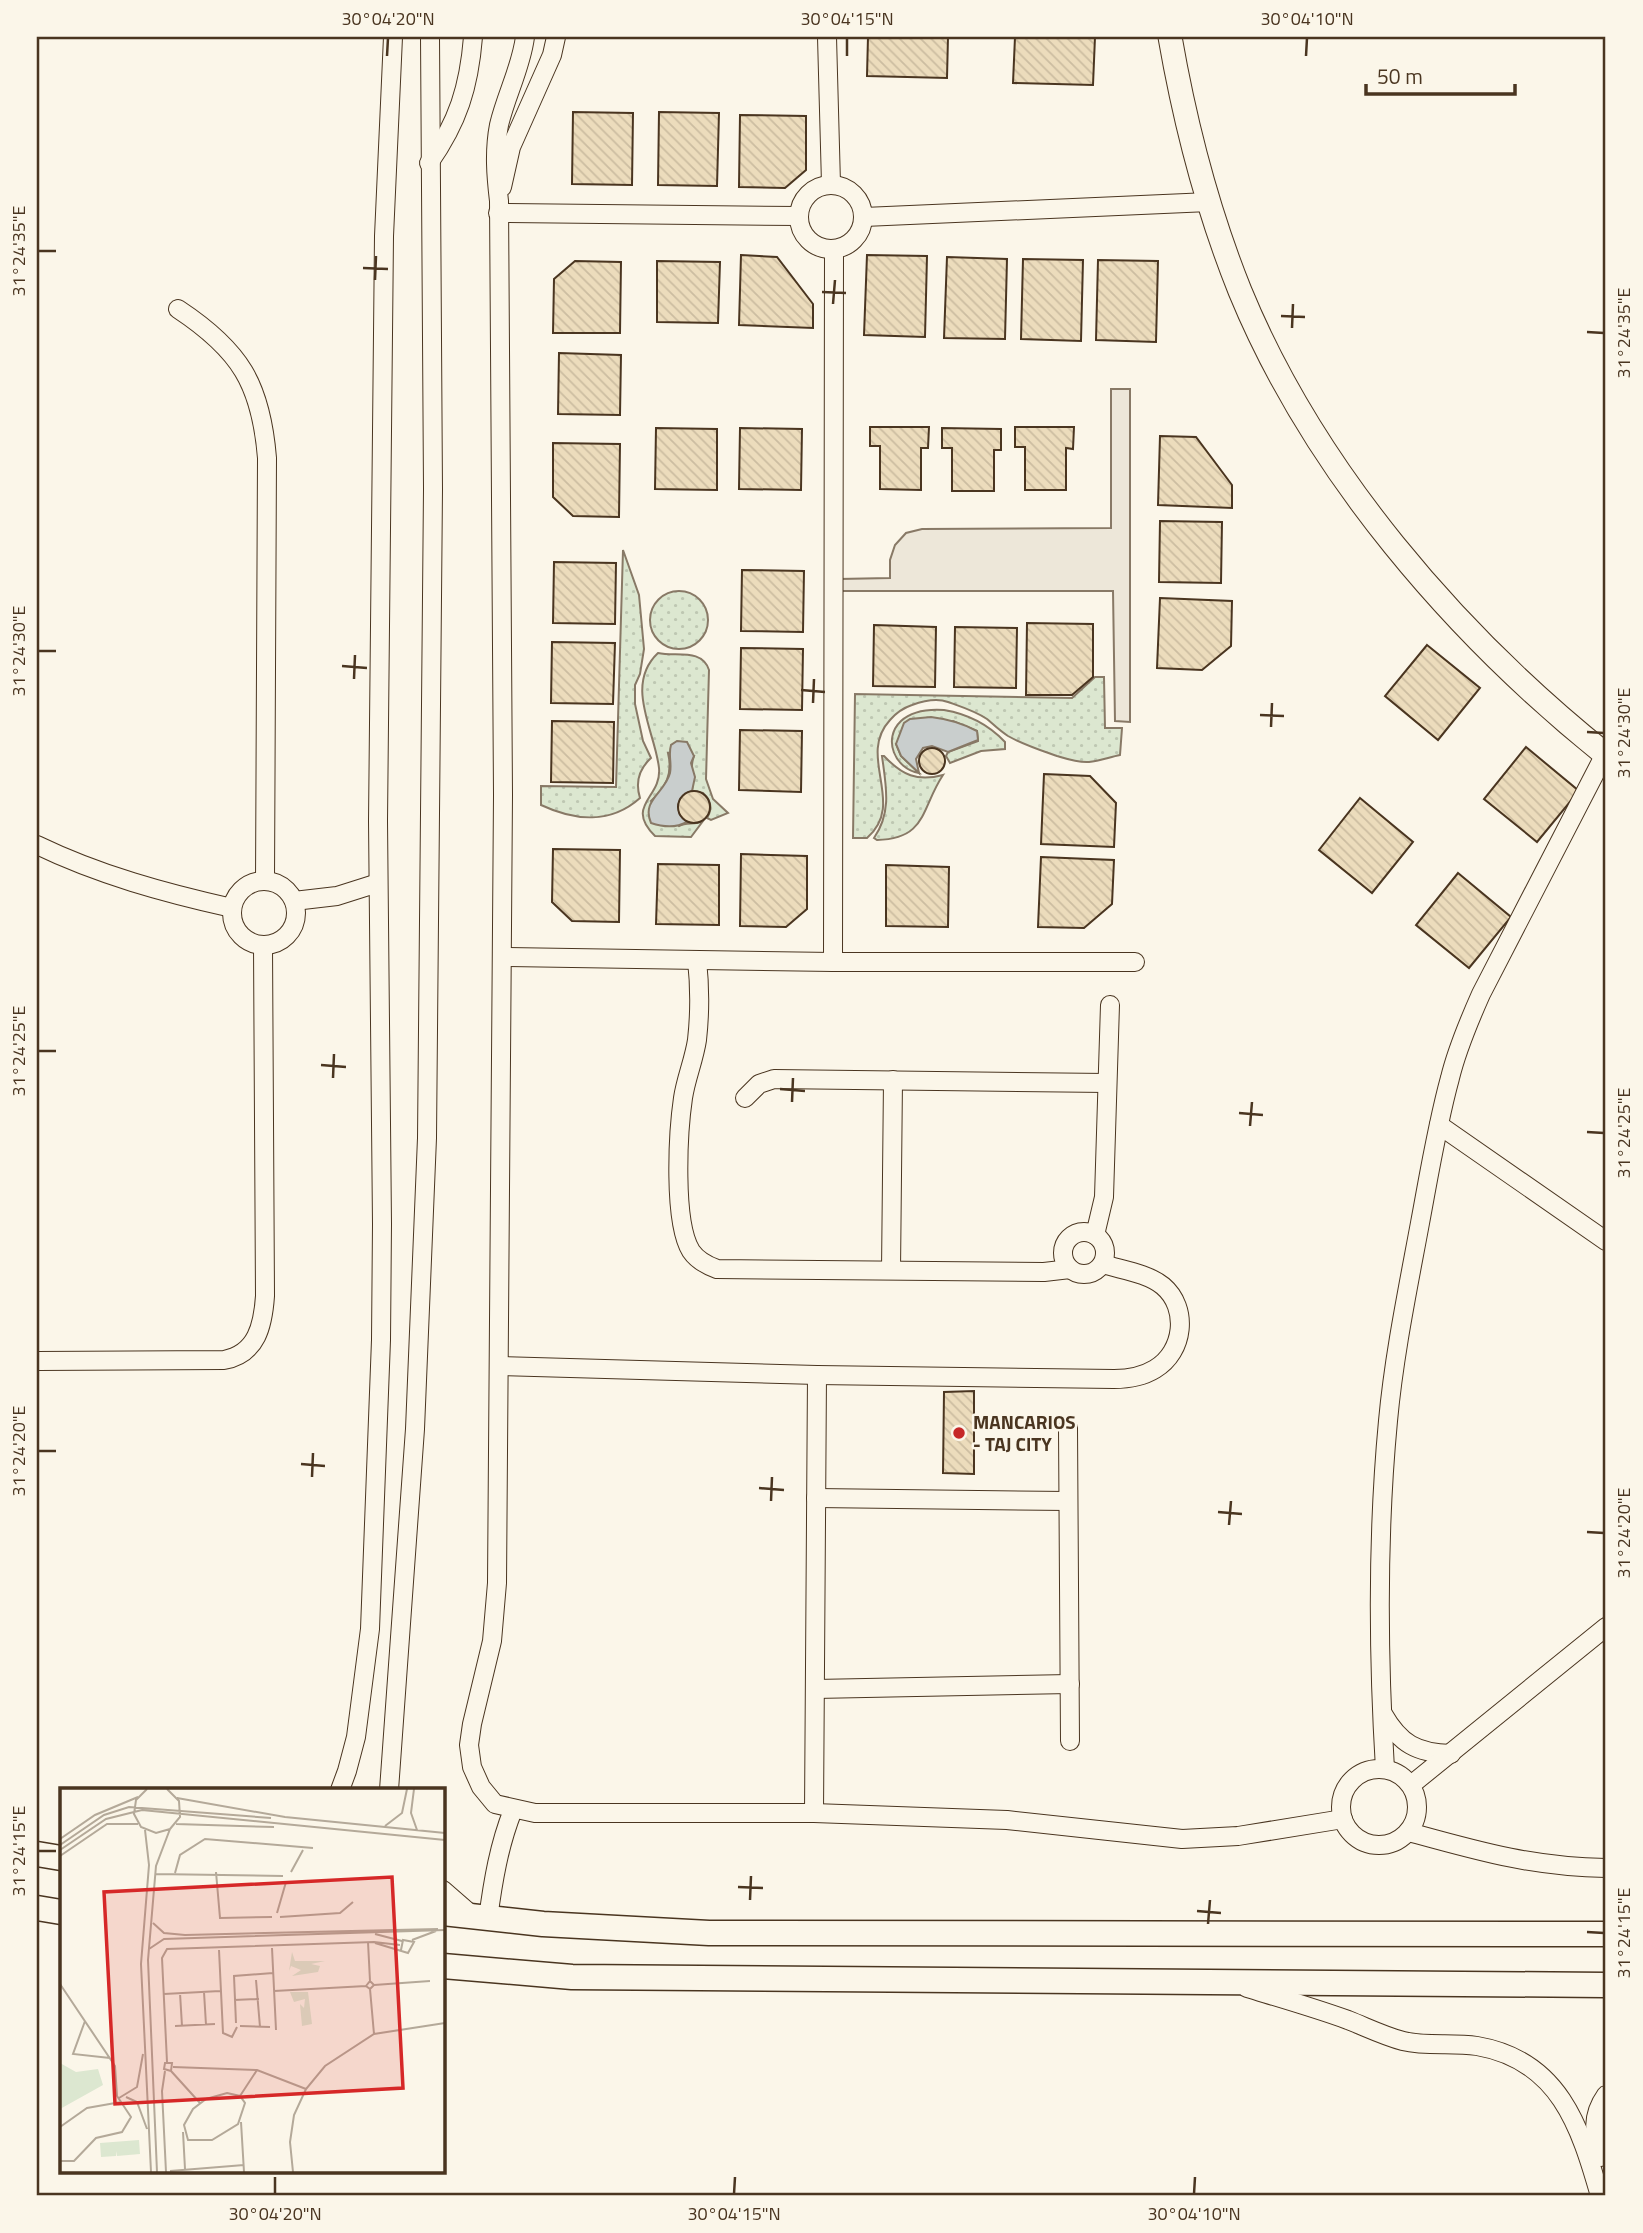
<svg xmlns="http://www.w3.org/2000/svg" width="1643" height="2233" font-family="'Titillium Web',sans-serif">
	<defs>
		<pattern id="grass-dots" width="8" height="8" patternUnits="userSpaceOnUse" patternTransform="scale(1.75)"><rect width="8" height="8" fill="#dce7d0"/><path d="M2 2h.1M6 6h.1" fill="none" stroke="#bec7b2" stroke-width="1.8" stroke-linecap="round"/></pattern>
		<pattern id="building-back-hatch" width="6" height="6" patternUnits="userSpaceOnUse" patternTransform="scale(1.75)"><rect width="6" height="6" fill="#ecdcbc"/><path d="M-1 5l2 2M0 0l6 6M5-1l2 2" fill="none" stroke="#ccbda1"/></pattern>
	</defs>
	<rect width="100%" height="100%" fill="#fbf6e9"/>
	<!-- grass -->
	<g fill="url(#grass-dots)" stroke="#887966" stroke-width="2">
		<path d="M623,550l16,45 5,54 -4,25 -5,11v19l8,37 8,17c-12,11 -16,24 -11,40 -29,26 -65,23 -99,7v-19l75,1z"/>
		<circle cx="679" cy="620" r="29"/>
		<path d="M658,653c18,4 44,-5 51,17l-3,109 7,20 15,14 -17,7 -4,-2c6,-10 4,-18 -4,-25l-11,-2c2,-13 -3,-24 2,-35l-26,-3c5,21 -2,34 -17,48l28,25c8,-4 15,-1 24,-5l-12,16 -36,-1c-31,-31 7,-38 4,-68 -4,-37 -35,-83 -1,-115z"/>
		<path d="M1095,677h9l1,51h17l-2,27c-10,2 -21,6 -31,7 -10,1 -22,-3 -32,-6 -17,-6 -33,-11 -49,-20 -8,-5 -14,-11 -21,-17 -12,-8 -25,-12 -39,-17 -11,-4 -25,-1 -36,3 -9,3 -16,8 -22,15 -34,37 17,83 -23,118h-14l2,-144 217,4z"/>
		<path d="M944,710c24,4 44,14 61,32v7l-24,2 -31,12 -4,-7 2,-4 30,-11 -1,-10 -24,-10 -57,23 5,12 18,17c-24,-4 -37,-34 -18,-52 11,-10 28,-12 43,-11z"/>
		<path d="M882,756h2c18,19 33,26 59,19 -22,33 -16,64 -66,65l-3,-2c18,-26 12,-52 8,-82z"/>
	</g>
	<!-- parking -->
	<polygon fill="#ede7d9" stroke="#887966" stroke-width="2" points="1111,389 1130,389 1130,722 1115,721 1113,591 839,591 839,579 890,578 890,560 895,545 906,533 922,529 1111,528"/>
	<!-- water -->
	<g fill="#c9cecd" stroke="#887966" stroke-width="2">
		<path d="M931,717c17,2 31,6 46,14l1,9 -30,12 -16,-6 -9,2 -7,11 3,14 -18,-17 -5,-12 8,-21 6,-4z"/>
		<path d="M677,741l10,1 7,14 -3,7 4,14 -3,14c-16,5 -18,20 -5,31 -11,6 -24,5 -36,1 -10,-23 14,-30 19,-50 2,-10 -2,-18 1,-28z"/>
	</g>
	<!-- building -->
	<g fill="url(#building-back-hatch)" stroke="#4a3520" stroke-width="2">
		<polygon points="868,37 948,37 947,78 867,76"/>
		<polygon points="1015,37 1095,37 1093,85 1013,83"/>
		<polygon points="573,112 633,113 632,185 572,184"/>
		<polygon points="659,112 719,113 717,186 658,185"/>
		<polygon points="740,115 806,116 806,170 785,188 739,187"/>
		<polygon points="741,255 777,257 813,304 813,328 739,325"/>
		<polygon points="867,255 927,256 925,337 864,335"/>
		<polygon points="947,257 1007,259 1005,339 944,338"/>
		<polygon points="1023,259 1083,260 1081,341 1021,339"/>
		<polygon points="1098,260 1158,261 1156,342 1096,340"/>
		<polygon points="575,261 621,262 620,333 553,333 554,279"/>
		<polygon points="657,261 720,262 718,323 657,322"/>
		<polygon points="559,353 621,355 620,415 558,414"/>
		<polygon points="870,427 929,427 928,448 921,448 921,490 880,489 880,446 870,446"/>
		<polygon points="1015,427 1074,427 1073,449 1066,448 1066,490 1025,490 1025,447 1015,447"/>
		<polygon points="656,428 717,429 717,490 655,489"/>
		<polygon points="740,428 802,429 801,490 739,489"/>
		<polygon points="942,428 1001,429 1001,450 994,450 994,491 952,491 952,448 942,448"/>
		<polygon points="1160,436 1196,437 1232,485 1232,508 1158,505"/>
		<polygon points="553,443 620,444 619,517 573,516 553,497"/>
		<polygon points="1160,521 1222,522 1221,583 1159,582"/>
		<polygon points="554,562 616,563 615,624 553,623"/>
		<polygon points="742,570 804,571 803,632 741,631"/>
		<polygon points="1160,598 1232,601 1231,646 1202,670 1157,668"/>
		<polygon points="1027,623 1093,624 1093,677 1072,695 1026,695"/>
		<polygon points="874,625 936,627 935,687 873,686"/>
		<polygon points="955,627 1017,628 1016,688 954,687"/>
		<polygon points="552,642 615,643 613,704 551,703"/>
		<polygon points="1427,645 1480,688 1438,740 1385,696"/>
		<polygon points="741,648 803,649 802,710 740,709"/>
		<polygon points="552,721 614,722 613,783 551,782"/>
		<polygon points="740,730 802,731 801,792 739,790"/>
		<polygon points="1526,747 1579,791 1537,842 1484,799"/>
		<circle cx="932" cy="761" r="13"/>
		<polygon points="1044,774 1090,776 1116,803 1114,847 1041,844"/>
		<circle cx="694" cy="807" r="16"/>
		<polygon points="1360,798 1413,842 1372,893 1319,850"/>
		<polygon points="553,849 620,850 619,922 572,921 552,902"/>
		<polygon points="741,854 807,856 807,909 786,927 740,926"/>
		<polygon points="1041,857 1114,860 1112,904 1084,928 1038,927"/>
		<polygon points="658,864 719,865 719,925 656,924"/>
		<polygon points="886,865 949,867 948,927 886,926"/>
		<polygon points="1458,873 1511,917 1469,968 1416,925"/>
		<polygon points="974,1391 974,1474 943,1473 944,1392"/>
	</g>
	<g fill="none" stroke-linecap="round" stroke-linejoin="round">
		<defs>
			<g id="minor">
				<path d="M525,37c-4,31 -19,58 -26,88 -5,26 -3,51 0,76l4,594 -6,788 -5,58 -20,83 -3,21 3,22 9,20 14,17 40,9h279l193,7 175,19 56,-3 105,-17"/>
				<polyline points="827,37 831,184"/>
				<path d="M429,163c29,-41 40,-76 44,-126"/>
				<circle cx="831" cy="217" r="32"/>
				<polyline points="502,187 511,147 552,55 556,37"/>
				<polyline points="498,213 799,216"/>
				<polyline points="864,217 1209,202"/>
				<path d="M178,309c62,41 83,75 89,149l-2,423"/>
				<path d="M37,845c62,30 128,48 195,63"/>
				<circle cx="264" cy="913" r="32"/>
				<polyline points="294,901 337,896 378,883"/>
				<polyline points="502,957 833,962 1135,962"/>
				<path d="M697,960c3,27 3,53 0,80 -3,20 -11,38 -14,58 -5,34 -10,124 8,153 6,9 15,14 26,18l327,3 26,-3"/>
				<polyline points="833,962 834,249"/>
				<polyline points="745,1098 759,1084 774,1079 1107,1083"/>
				<polyline points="1439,1125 1606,1241"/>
				<circle cx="1084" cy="1253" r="21"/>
				<polyline points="1095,1235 1104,1197 1110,1005"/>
				<polyline points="891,1270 893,1080"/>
				<path d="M37,1361l187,-1c33,-6 39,-35 41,-64l-2,-350"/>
				<path d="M499,1366l318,9 297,4c15,0 28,-2 41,-10 29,-17 34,-61 8,-83 -16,-13 -41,-16 -60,-22"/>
				<polyline points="1068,1428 1070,1741"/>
				<polyline points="816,1498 1068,1501"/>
				<polyline points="815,1689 1070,1684"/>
				<path d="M1383,1714c17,30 34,39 68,40"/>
				<path d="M1385,1769c-7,-115 -8,-232 3,-348 6,-66 20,-133 32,-198 9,-48 17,-98 30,-145 7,-29 19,-57 31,-84l124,-240"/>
				<circle cx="1379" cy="1807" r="38"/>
				<polyline points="1411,1785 1606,1627"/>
				<polyline points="340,1790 347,1771 356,1737 370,1629 381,1340 382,1224 378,821 384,236 393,37"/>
				<polyline points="389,1790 415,1429 427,1138 433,489 430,37"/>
				<polyline points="814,1813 817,1375"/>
				<path d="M1409,1832c69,19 124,35 197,36"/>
				<polyline points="443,1890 474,1917"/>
				<path d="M488,1919c5,-38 11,-74 25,-109"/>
				<path d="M1247,1988c33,10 68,20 101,32 18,7 36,16 55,21 25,6 49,1 74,5 82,14 103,80 123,150"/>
				<path d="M1601,2157c-7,-23 -10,-41 5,-62"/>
			</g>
			<path id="tertiary" d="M1170,37c15,86 37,172 70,254 74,180 215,343 366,464"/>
			<g id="secondary">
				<polyline points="37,1854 61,1858"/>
				<polyline points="37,1908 61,1912"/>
				<polyline points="443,1913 543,1924 709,1933 1606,1934"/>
				<polyline points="443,1966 572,1977 1606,1985"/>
			</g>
		</defs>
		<!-- minor casing -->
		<use href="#minor" stroke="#4a3520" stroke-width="20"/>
		<!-- tertiary casing -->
		<use href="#tertiary" stroke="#4a3520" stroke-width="25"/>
		<!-- secondary casing -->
		<use href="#secondary" stroke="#4a3520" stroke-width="27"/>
		<!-- minor -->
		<use href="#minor" stroke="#fbf6e9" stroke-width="18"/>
		<!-- tertiary -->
		<use href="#tertiary" stroke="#fbf6e9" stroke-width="23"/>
		<!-- secondary -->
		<use href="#secondary" stroke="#fbf6e9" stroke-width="24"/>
	</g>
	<!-- ticks -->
	<path fill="none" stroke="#4a3520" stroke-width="2.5" d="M387,56l1,-18M847,56v-18M1306,56l1,-18M38,251h18M363,268l25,1M375,280l1,-24M822,292l24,1M833,304l2,-24M1281,316l24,1M1292,328l1,-24M1587,332l17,1M38,651h18M342,666l25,2M354,679l1,-24M801,690l24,2M813,703l1,-24M1260,715l24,1M1271,727l1,-24M1587,732l17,1M38,1051h18M321,1065l25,2M333,1078l1,-24M780,1089l25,2M792,1102l1,-24M1239,1113l24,2M1250,1126l2,-24M1587,1132l17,1M38,1451h18M301,1464l24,2M312,1477l1,-24M759,1488l25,2M771,1501l1,-24M1218,1512l24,2M1229,1525l2,-24M1587,1532l17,1M38,1851h18M738,1887l25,1M750,1900l1,-24M1197,1911l24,2M1208,1924l2,-24M1587,1932l17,1M275,2194v-17M734,2194l1,-17M1194,2194l1,-17"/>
	<!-- markers -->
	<circle fill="#c62828" stroke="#fbf6e9" stroke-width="2.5" cx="959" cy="1433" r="7"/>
	<g text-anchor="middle" stroke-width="5" stroke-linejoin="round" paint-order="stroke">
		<!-- poi labels -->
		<g font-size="19" font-weight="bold" fill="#4a3520" stroke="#fbf6e9" text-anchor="start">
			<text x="973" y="1429">MANCARIOS<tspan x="973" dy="22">- TAJ CITY</tspan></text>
		</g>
	</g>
	<!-- overview -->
	<g transform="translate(60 1788)">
		<rect width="385" height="385" fill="#fbf6e9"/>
		<path d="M232,164l3,9h30l-14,3 9,2 -2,6 -26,4 9,-6 -10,-4 -2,5zM230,204h18l4,32 -10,2 -2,-22 4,4 1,-9 -11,3zM0,275l16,9 22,-3 5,16 -43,24zM79,352l1,14 -23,2 -1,-5v5l-15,1 -1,-14z" fill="#dce7d0"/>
		<path fill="none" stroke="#b4a999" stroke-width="2" d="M87,1l-11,11 -2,14 7,13 15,6 14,-4 10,-12 -1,-16 -12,-12M354,1l-3,24 6,17M117,10l108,19 160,16M116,36l98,3M325,38l17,-13 5,-24M85,42l4,35 -8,99 10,208M0,51l35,-24 43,-18M0,57l44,-30 25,-8 142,11M0,62l46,-31 36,-9 303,30M0,68l47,-32h31M156,84l4,46 52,-1M231,84l12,-22M115,85l5,-18 25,-16 108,9M95,86l128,2M217,125l9,-31M220,129l60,-4 13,-11M93,135l11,10 21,2 253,-6M315,146l27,7M352,152l24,-9M308,154l2,39M315,155l33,10 6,-11 -11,-2 -2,10M212,160l4,82M89,161l15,-10 281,-9M159,162l4,83 9,4 5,-10M196,192l4,47M0,196l55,82 2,30 14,21 -9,15 -26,6 -22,23h-14M314,197l56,-4M310,201l4,-4 -4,-4 -4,5 4,3 4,45M214,203l92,-5M144,204l2,33M120,205l2,33M104,206l56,-3M174,212l25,-1M25,233l-12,33 37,4M176,235l-2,-47 39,-3M115,238l40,-2M180,238l30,1M107,274l-5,-104 5,-9 207,-7 26,3M113,279l84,3 49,19M105,283l-3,20 4,81M111,283l1,-8h-7l-1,6 7,2 29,32M167,305l13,3 5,7 -7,21 -26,16h-24l-4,-15 9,-16 13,-10zM180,308l17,-26M66,309l11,5 10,27M59,310l18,-11 6,-33M181,334l3,50M0,339l27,-19 34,-6M123,344l2,37M110,383l74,-6M97,384l-9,-212 8,-94 14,-37M233,384l-3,-30 4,-27 12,-26 19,-23 49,-32 71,-11"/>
		<path fill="#d62828" fill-opacity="0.15" stroke="#d62828" stroke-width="3.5" d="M332,89l11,211 -288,16 -11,-212z"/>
		<rect width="385" height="385" fill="none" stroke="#4a3520" stroke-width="3.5"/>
	</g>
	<!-- border -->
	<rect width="1643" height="2233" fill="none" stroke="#fbf6e9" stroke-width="77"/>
	<!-- scale -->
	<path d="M1366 84v10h149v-10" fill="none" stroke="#4a3520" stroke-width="3.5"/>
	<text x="1377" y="84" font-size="21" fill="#4a3520" stroke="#fbf6e9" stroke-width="5" paint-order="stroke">50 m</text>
	<rect x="38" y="38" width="1566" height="2156" fill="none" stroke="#4a3520" stroke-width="2.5"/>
	<g font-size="18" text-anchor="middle" fill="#4a3520">
		<text x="388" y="25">30°04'20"N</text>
		<text x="847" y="25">30°04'15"N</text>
		<text x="1307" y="25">30°04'10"N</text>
		<text transform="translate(19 251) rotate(-90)" y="6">31°24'35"E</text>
		<text transform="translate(1624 333) rotate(-90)" y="6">31°24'35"E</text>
		<text transform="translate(19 651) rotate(-90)" y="6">31°24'30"E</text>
		<text transform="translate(1624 733) rotate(-90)" y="6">31°24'30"E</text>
		<text transform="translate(19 1051) rotate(-90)" y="6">31°24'25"E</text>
		<text transform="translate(1624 1133) rotate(-90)" y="6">31°24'25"E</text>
		<text transform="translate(19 1451) rotate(-90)" y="6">31°24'20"E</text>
		<text transform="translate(1624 1533) rotate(-90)" y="6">31°24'20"E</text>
		<text transform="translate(19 1851) rotate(-90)" y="6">31°24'15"E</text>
		<text transform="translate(1624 1933) rotate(-90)" y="6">31°24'15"E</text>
		<text x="275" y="2220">30°04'20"N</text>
		<text x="734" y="2220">30°04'15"N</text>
		<text x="1194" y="2220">30°04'10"N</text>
	</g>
</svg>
